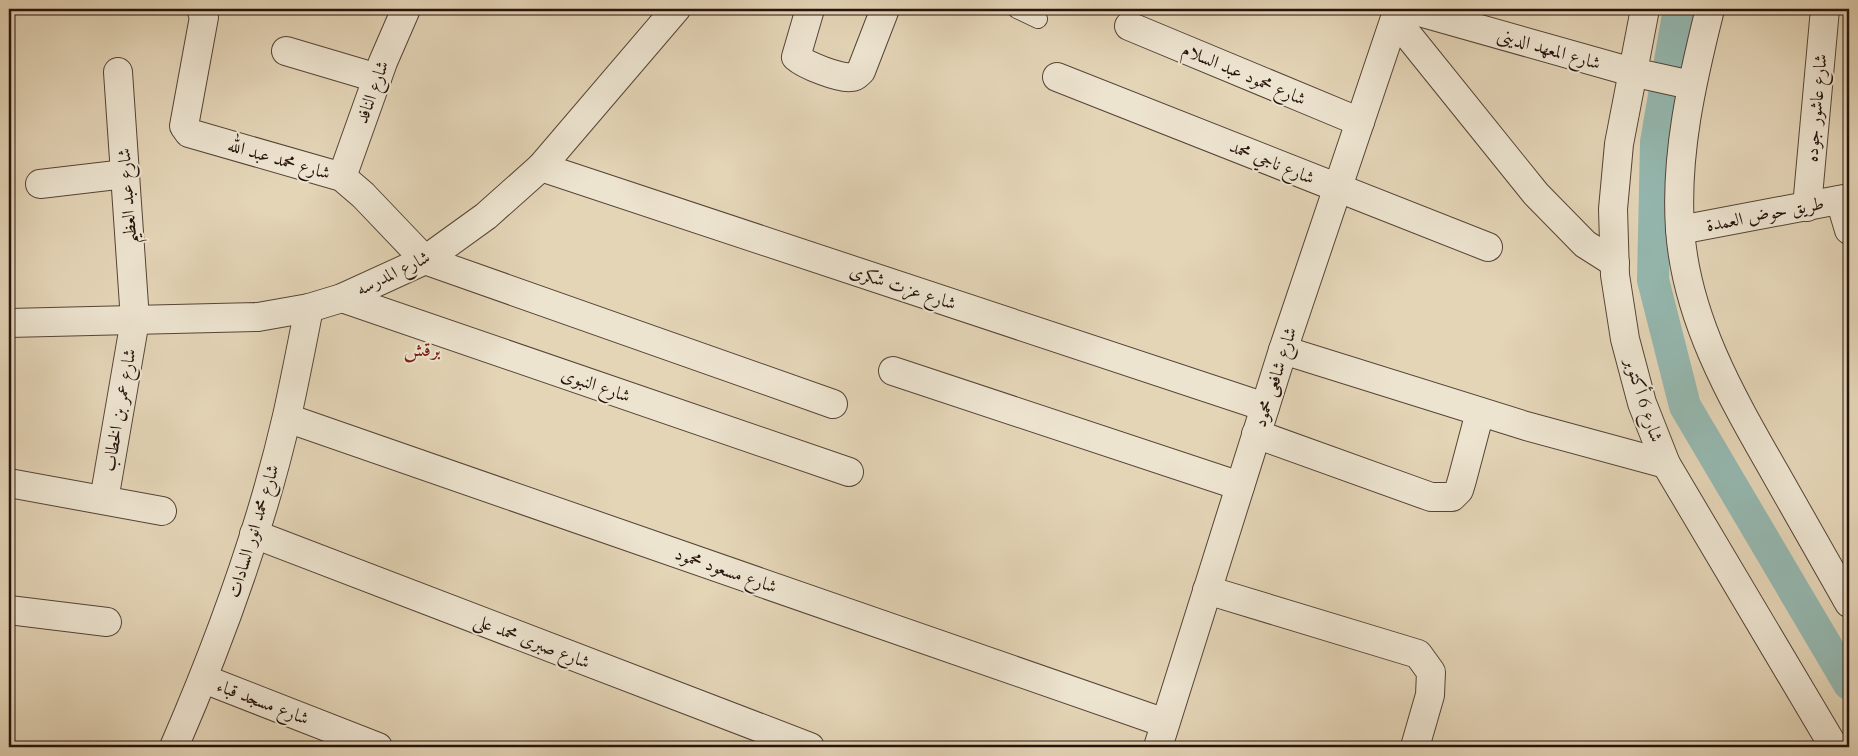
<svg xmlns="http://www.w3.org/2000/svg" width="1858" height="756" font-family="Cardo,Amiri,serif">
	<rect width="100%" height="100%" fill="#e4d5b7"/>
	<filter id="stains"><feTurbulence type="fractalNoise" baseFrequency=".004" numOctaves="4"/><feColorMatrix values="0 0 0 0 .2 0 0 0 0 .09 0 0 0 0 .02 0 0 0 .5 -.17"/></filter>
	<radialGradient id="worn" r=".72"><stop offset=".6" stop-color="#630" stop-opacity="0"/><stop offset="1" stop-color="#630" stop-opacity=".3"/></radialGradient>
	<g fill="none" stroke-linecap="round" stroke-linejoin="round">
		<!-- canal -->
		<polyline stroke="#95b8b0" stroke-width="32" points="1679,9 1656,142 1653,280 1685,406 1849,684"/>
		<defs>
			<polyline id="lane" points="1017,9 1038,19"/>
			<g id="street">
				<polyline points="201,9 204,17 184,126 189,133 342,177 363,195 425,260 833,404"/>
				<path d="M810,9l-14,48c9,8 44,22 55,20 4,0 7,-3 10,-6l24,-62"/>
				<polyline points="1409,9 1632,72 1691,85"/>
				<polyline points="1645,9 1619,144 1613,209 1615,275 1625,339 1642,403 1666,464 1834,747"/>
				<path d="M1710,9c-18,72 -35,145 -30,220 6,89 51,167 94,242 25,44 50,88 75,132"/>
				<polyline points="1395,19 1536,194 1585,244 1615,263"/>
				<polyline points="1129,26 1360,122"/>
				<polyline points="286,51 377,78"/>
				<polyline points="1057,77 1488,247"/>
				<polyline points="541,167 1265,407"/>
				<polyline points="342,177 383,62 406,9"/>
				<polyline points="40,184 125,174"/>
				<polyline points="1840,200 1849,230"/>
				<polyline points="1807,207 1825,9"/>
				<polyline points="1680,230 1849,198"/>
				<polyline points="342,298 849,472"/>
				<polyline points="9,323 258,317 309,308 342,298 425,260 486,216 541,167 676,9"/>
				<polyline points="1283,350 1526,426 1666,464"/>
				<polyline points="893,371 1240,486"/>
				<polyline points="287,418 1165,723"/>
				<polyline points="1256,434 1431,497 1452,497 1459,490 1462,480 1480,412"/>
				<polyline points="9,483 162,511"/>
				<polyline points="104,500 135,320 118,72"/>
				<polyline points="254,534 810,747"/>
				<polyline points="1207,590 1418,654 1431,672 1430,695 1415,747"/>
				<polyline points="9,610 107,622"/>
				<polyline points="204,679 378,747"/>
				<path d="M174,747c46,-106 87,-218 113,-331 8,-36 15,-72 22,-108"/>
				<polyline points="1158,747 1283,350 1398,9"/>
			</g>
		</defs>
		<!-- lane casing -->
		<use href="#lane" stroke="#554437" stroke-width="20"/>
		<!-- street casing -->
		<use href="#street" stroke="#554437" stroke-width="30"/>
		<!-- lane -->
		<use href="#lane" stroke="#ede4d0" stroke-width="18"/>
		<!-- street -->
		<use href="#street" stroke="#ede4d0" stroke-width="28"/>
	</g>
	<g text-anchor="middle" stroke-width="4" stroke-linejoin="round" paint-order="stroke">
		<!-- street labels -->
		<g font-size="18" fill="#25130c" stroke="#ede4d0">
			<text transform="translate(1549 49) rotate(16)" y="6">شارع المعهد الدينى</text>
			<text transform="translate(1244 74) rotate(23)" y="6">شارع محمود عبد السلام</text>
			<text transform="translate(372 92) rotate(-70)" y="6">شارع النافد</text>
			<text transform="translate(1816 108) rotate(-85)" y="6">شارع عاشور جوده</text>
			<text transform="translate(279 159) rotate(16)" y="6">شارع محمد عبد الله</text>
			<text transform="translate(1272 162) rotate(22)" y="6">شارع ناجي محمد</text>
			<text transform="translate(127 196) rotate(-94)" y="6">شارع عبد العظيم</text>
			<text transform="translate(1765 214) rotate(-11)" y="6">طريق حوض العمدة</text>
			<text transform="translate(393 273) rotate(-26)" y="6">شارع المدرسه</text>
			<text transform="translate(903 287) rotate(18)" y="6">شارع عزت شكرى</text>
			<text transform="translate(1275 377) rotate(-72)" y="6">شارع شافعى محمود</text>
			<text transform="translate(596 385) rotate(19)" y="6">شارع النبوى</text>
			<text transform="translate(1644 400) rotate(72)" y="6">شارع 6 أكتوبر</text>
			<text transform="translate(119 410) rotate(-80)" y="6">شارع عمر بن الخطاب</text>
			<text transform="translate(253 531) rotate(-73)" y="6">شارع محمد انور السادات</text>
			<text transform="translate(726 570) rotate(19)" y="6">شارع مسعود محمود</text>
			<text transform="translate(532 641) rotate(21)" y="6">شارع صبرى محمد على</text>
			<text transform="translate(263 702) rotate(21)" y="6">شارع مسجد قباء</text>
		</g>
		<!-- quarter labels -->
		<g font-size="20" fill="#7a1f14" stroke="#ede4d0">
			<text x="422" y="356">برقش</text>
		</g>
	</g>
	<!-- margin -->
	<rect width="1858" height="756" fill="none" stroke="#e4d5b7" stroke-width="30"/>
	<rect x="10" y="10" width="1838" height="736" fill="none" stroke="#25130c" stroke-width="2.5"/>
	<rect x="15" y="15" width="1828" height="726" fill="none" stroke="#25130c"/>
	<rect width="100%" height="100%" filter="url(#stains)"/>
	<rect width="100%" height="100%" fill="url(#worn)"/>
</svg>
